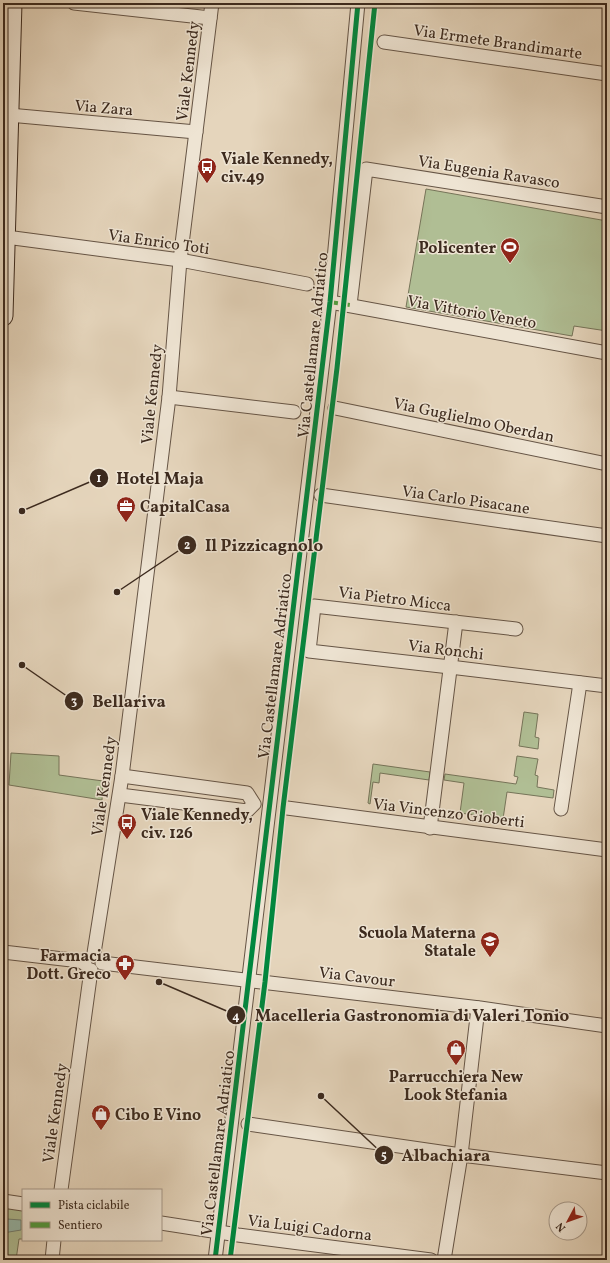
<svg xmlns="http://www.w3.org/2000/svg" width="610" height="1263" font-family="Vollkorn,serif">
	<rect width="100%" height="100%" fill="#e5d5bc"/>
	<filter id="stains"><feTurbulence type="fractalNoise" baseFrequency=".005" numOctaves="4"/><feColorMatrix values="0 0 0 0 .2 0 0 0 0 .09 0 0 0 0 .02 0 0 0 .5 -.17"/></filter>
	<radialGradient id="worn" r=".72"><stop offset=".6" stop-color="#630" stop-opacity="0"/><stop offset="1" stop-color="#630" stop-opacity=".3"/></radialGradient>
	<!-- green -->
	<g fill="#b0be94" stroke="#767459">
		<polygon points="426,189 607,221 607,331 574,326 572,336 406,307"/>
		<polygon points="524,712 538,714 535,737 539,738 538,749 519,746"/>
		<polygon points="11,753 59,756 59,775 103,781 102,800 9,785"/>
		<polygon points="517,756 538,759 535,775 538,776 537,787 554,790 553,798 507,792 503,819 460,813 464,783 444,780 445,774 516,784 518,777 514,776"/>
		<polygon points="373,764 430,772 429,780 380,773 379,783 373,782 370,804 368,803"/>
		<polygon points="3,1205 23,1208 23,1239 19,1239 16,1260 3,1259"/>
	</g>
	<!-- water -->
	<polygon fill="#97b9ab" stroke="#738073" points="3,1216 7,1219 21,1220 21,1230 3,1233"/>
	<g fill="none" stroke-linecap="round" stroke-linejoin="round">
		<defs>
			<g id="street">
				<polyline points="74,3 210,18"/>
				<polyline points="384,42 607,74"/>
				<polyline points="9,115 196,132"/>
				<polyline points="6,237 180,260 307,284"/>
				<polyline points="330,302 607,353"/>
				<polyline points="350,305 366,169 607,207"/>
				<polyline points="169,397 294,412"/>
				<polyline points="335,408 607,464"/>
				<polyline points="321,495 607,536"/>
				<polyline points="516,629 314,606 309,651 450,667 607,686"/>
				<polyline points="120,795 247,811 254,804 247,793 122,776"/>
				<polyline points="287,808 607,850"/>
				<polyline points="561,809 580,683"/>
				<polyline points="430,828 456,622"/>
				<polyline points="3,952 80,961 85,964"/>
				<polyline points="94,953 122,776 169,397 180,260 212,3"/>
				<polyline points="102,963 480,1008 607,1026"/>
				<polyline points="248,1124 461,1155 607,1173"/>
				<polyline points="61,1190 91,970"/>
				<polyline points="3,1201 23,1204"/>
				<polyline points="161,1223 238,1235 431,1260"/>
				<polyline points="52,1260 54,1240"/>
				<polyline points="215,1260 330,302 358,3"/>
				<polyline points="444,1260 461,1155 478,1008"/>
			</g>
			<polyline id="secondary" points="3,316 12,3"/>
		</defs>
		<!-- street casing -->
		<use href="#street" stroke="#665546" stroke-width="15"/>
		<!-- secondary casing -->
		<use href="#secondary" stroke="#3c2a1e" stroke-width="21"/>
		<!-- street -->
		<use href="#street" stroke="#eee4d3" stroke-width="13"/>
		<!-- secondary -->
		<use href="#secondary" stroke="#eee4d3" stroke-width="19"/>
		<!-- quiet -->
		<polyline stroke="#529c3f" stroke-width="4" stroke-dasharray="8 4" stroke-linecap="butt" points="330,302 350,305"/>
		<defs>
			<g id="cycleway">
				<polyline points="215,1260 330,302 358,3"/>
				<polyline points="230,1260 265,982 283,808 337,368 375,3"/>
			</g>
		</defs>
		<!-- cycleway casing -->
		<use href="#cycleway" stroke="#eee4d3" stroke-width="8"/>
		<!-- cycleway -->
		<use href="#cycleway" stroke="#00873e" stroke-width="5"/>
	</g>
	<!-- icons -->
	<defs>
		<symbol id="bus-pin" viewBox="-11 -11 22 30"><path d="M0 17L-7.5 6A9.5 9.5 0 1 1 7.5 6Z" fill="#8f2418" stroke="#eee4d3"/><path d="M-5-6H5V4H4V6H2V4H-2V6H-4V4H-5ZM-3.5-4V0h7V-4ZM-3.5 1.2v1.5H-2V1.2ZM2 1.2v1.5H3.5V1.2Z" fill="#fff"/></symbol>
		<symbol id="stadium-pin" viewBox="-11 -11 22 30"><path d="M0 17L-7.5 6A9.5 9.5 0 1 1 7.5 6Z" fill="#8f2418" stroke="#eee4d3"/><path d="M0-5a6.5 5 0 1 0 0 10a6.5 5 0 1 0 0-10ZM-3.5-1.8h7v3.6h-7Z" fill="#fff"/></symbol>
		<symbol id="office-pin" viewBox="-11 -11 22 30"><path d="M0 17L-7.5 6A9.5 9.5 0 1 1 7.5 6Z" fill="#8f2418" stroke="#eee4d3"/><path d="M-6-3h4V-5.5h4V-3h4V5H-6ZM-1-4.5V-3h2v-1.5ZM-6 0V1H6V0Z" fill="#fff"/></symbol>
		<symbol id="school-pin" viewBox="-11 -11 22 30"><path d="M0 17L-7.5 6A9.5 9.5 0 1 1 7.5 6Z" fill="#8f2418" stroke="#eee4d3"/><path d="M0-5L7-2L0 1L-7-2ZM-4 1L0 2.5L4 1V4Q0 6-4 4Z" fill="#fff"/></symbol>
		<symbol id="pharmacy-pin" viewBox="-11 -11 22 30"><path d="M0 17L-7.5 6A9.5 9.5 0 1 1 7.5 6Z" fill="#8f2418" stroke="#eee4d3"/><path d="M-2-6h4v4h4v4h-4v4h-4v-4h-4v-4h4Z" fill="#fff"/></symbol>
		<symbol id="shop-pin" viewBox="-11 -11 22 30"><path d="M0 17L-7.5 6A9.5 9.5 0 1 1 7.5 6Z" fill="#8f2418" stroke="#eee4d3"/><path d="M-5-2.5h2.3a2.7 3.5 0 0 1 5.4 0H5L5.5 6h-11ZM-1.5-2.5h3a1.5 2.3 0 0 0-3 0Z" fill="#fff"/></symbol>
	</defs>
	<g fill-rule="evenodd">
		<use href="#bus-pin" x="196" y="156" width="22" height="30"/>
		<use href="#stadium-pin" x="499" y="236" width="22" height="30"/>
		<use href="#office-pin" x="115" y="495" width="22" height="30"/>
		<use href="#bus-pin" x="116" y="812" width="22" height="30"/>
		<use href="#school-pin" x="479" y="930" width="22" height="30"/>
		<use href="#pharmacy-pin" x="114" y="953" width="22" height="30"/>
		<use href="#shop-pin" x="445" y="1038" width="22" height="30"/>
		<use href="#shop-pin" x="90" y="1103" width="22" height="30"/>
	</g>
	<g text-anchor="middle" stroke-width="3" stroke-linejoin="round" paint-order="stroke">
		<!-- street labels -->
		<g font-size="16" fill="#3c2a1e" stroke="#eee4d3">
			<text transform="translate(498 41) rotate(8)" y="6">Via Ermete Brandimarte</text>
			<text transform="translate(187 71) rotate(-83)" y="6">Viale Kennedy</text>
			<text transform="translate(104 107) rotate(5)" y="6">Via Zara</text>
			<text transform="translate(489 171) rotate(9)" y="6">Via Eugenia Ravasco</text>
			<text transform="translate(159 241) rotate(8)" y="6">Via Enrico Toti</text>
			<text transform="translate(472 311) rotate(10)" y="6">Via Vittorio Veneto</text>
			<text transform="translate(312 345) rotate(-84)" y="6">Via Castellamare Adriatico</text>
			<text transform="translate(151 394) rotate(-84)" y="6">Viale Kennedy</text>
			<text transform="translate(474 419) rotate(12)" y="6">Via Guglielmo Oberdan</text>
			<text transform="translate(466 499) rotate(8)" y="6">Via Carlo Pisacane</text>
			<text transform="translate(395 598) rotate(7)" y="6">Via Pietro Micca</text>
			<text transform="translate(446 649) rotate(7)" y="6">Via Ronchi</text>
			<text transform="translate(274 666) rotate(-83)" y="6">Via Castellamare Adriatico</text>
			<text transform="translate(103 786) rotate(-82)" y="6">Viale Kennedy</text>
			<text transform="translate(449 812) rotate(7)" y="6">Via Vincenzo Gioberti</text>
			<text transform="translate(357 976) rotate(7)" y="6">Via Cavour</text>
			<text transform="translate(54 1113) rotate(-82)" y="6">Viale Kennedy</text>
			<text transform="translate(217 1143) rotate(-83)" y="6">Via Castellamare Adriatico</text>
			<text transform="translate(310 1227) rotate(7)" y="6">Via Luigi Cadorna</text>
		</g>
		<!-- poi labels -->
		<g font-size="16" font-weight="bold" fill="#3c2a1e" stroke="#eee4d3" text-anchor="start">
			<text x="221" y="164">Viale Kennedy,<tspan x="221" dy="18">civ.49</tspan></text>
			<text x="496" y="253" text-anchor="end">Policenter</text>
			<text x="140" y="512">CapitalCasa</text>
			<text x="141" y="820">Viale Kennedy,<tspan x="141" dy="18">civ. 126</tspan></text>
			<text x="476" y="938" text-anchor="end">Scuola Materna<tspan x="476" dy="18">Statale</tspan></text>
			<text x="111" y="961" text-anchor="end">Farmacia<tspan x="111" dy="18">Dott. Greco</tspan></text>
			<text x="456" y="1082" text-anchor="middle">Parrucchiera New<tspan x="456" dy="18">Look Stefania</tspan></text>
			<text x="115" y="1120">Cibo E Vino</text>
		</g>
	</g>
	<!-- callouts -->
	<path fill="none" stroke="#3c2a1e" stroke-width="1.5" d="M22 511L99 478M117 592L187 545M22 665L74 701M159 982L236 1015M321 1096L384 1155"/>
	<g fill="#3c2a1e" stroke="#eee4d3" stroke-width="1.5">
		<circle cx="22" cy="511" r="4"/>
		<circle cx="117" cy="592" r="4"/>
		<circle cx="22" cy="665" r="4"/>
		<circle cx="159" cy="982" r="4"/>
		<circle cx="321" cy="1096" r="4"/>
		<circle cx="99" cy="478" r="10"/>
		<circle cx="187" cy="545" r="10"/>
		<circle cx="74" cy="701" r="10"/>
		<circle cx="236" cy="1015" r="10"/>
		<circle cx="384" cy="1155" r="10"/>
	</g>
	<g font-size="12" text-anchor="middle" font-weight="bold" fill="#fff">
		<text x="99" y="482">1</text>
		<text x="187" y="549">2</text>
		<text x="74" y="705">3</text>
		<text x="236" y="1020">4</text>
		<text x="384" y="1159">5</text>
	</g>
	<g font-size="17" text-anchor="middle" font-weight="bold" fill="#3c2a1e" stroke="#eee4d3" stroke-width="3" stroke-linejoin="round" paint-order="stroke">
		<text x="160" y="484">Hotel Maja</text>
		<text x="264" y="551">Il Pizzicagnolo</text>
		<text x="129" y="707">Bellariva</text>
		<text x="412" y="1021">Macelleria Gastronomia di Valeri Tonio</text>
		<text x="446" y="1161">Albachiara</text>
	</g>
	<!-- margin -->
	<rect width="610" height="1263" fill="none" stroke="#e5d5bc" stroke-width="16"/>
	<rect x="4" y="4" width="602" height="1255" fill="none" stroke="#3c2a1e" stroke-width="2"/>
	<rect x="8" y="8" width="594" height="1247" fill="none" stroke="#3c2a1e"/>
	<!-- legend -->
	<rect x="22" y="1189" width="140" height="52" fill="#eee4d3" stroke="#a79a8b"/>
	<rect x="30" y="1202" width="20" height="6" fill="#00873e" stroke="#a79a8b"/>
	<text x="58" y="1209" font-size="12" fill="#3c2a1e">Pista ciclabile</text>
	<rect x="30" y="1222" width="20" height="6" fill="#529c3f" stroke="#a79a8b"/>
	<text x="58" y="1229" font-size="12" fill="#3c2a1e">Sentiero</text>
	<!-- north arrow -->
	<g transform="translate(568 1221) rotate(229)"><circle r="19" fill="#eee4d3" stroke="#a79a8b"/>
	<path d="M0-3L7 15L0 10L-7 15Z" fill="#8f2418"/>
	<text y="-6" font-size="11" font-weight="bold" text-anchor="middle" fill="#3c2a1e">N</text>
	</g>
	<rect width="100%" height="100%" filter="url(#stains)"/>
	<rect width="100%" height="100%" fill="url(#worn)"/>
</svg>
